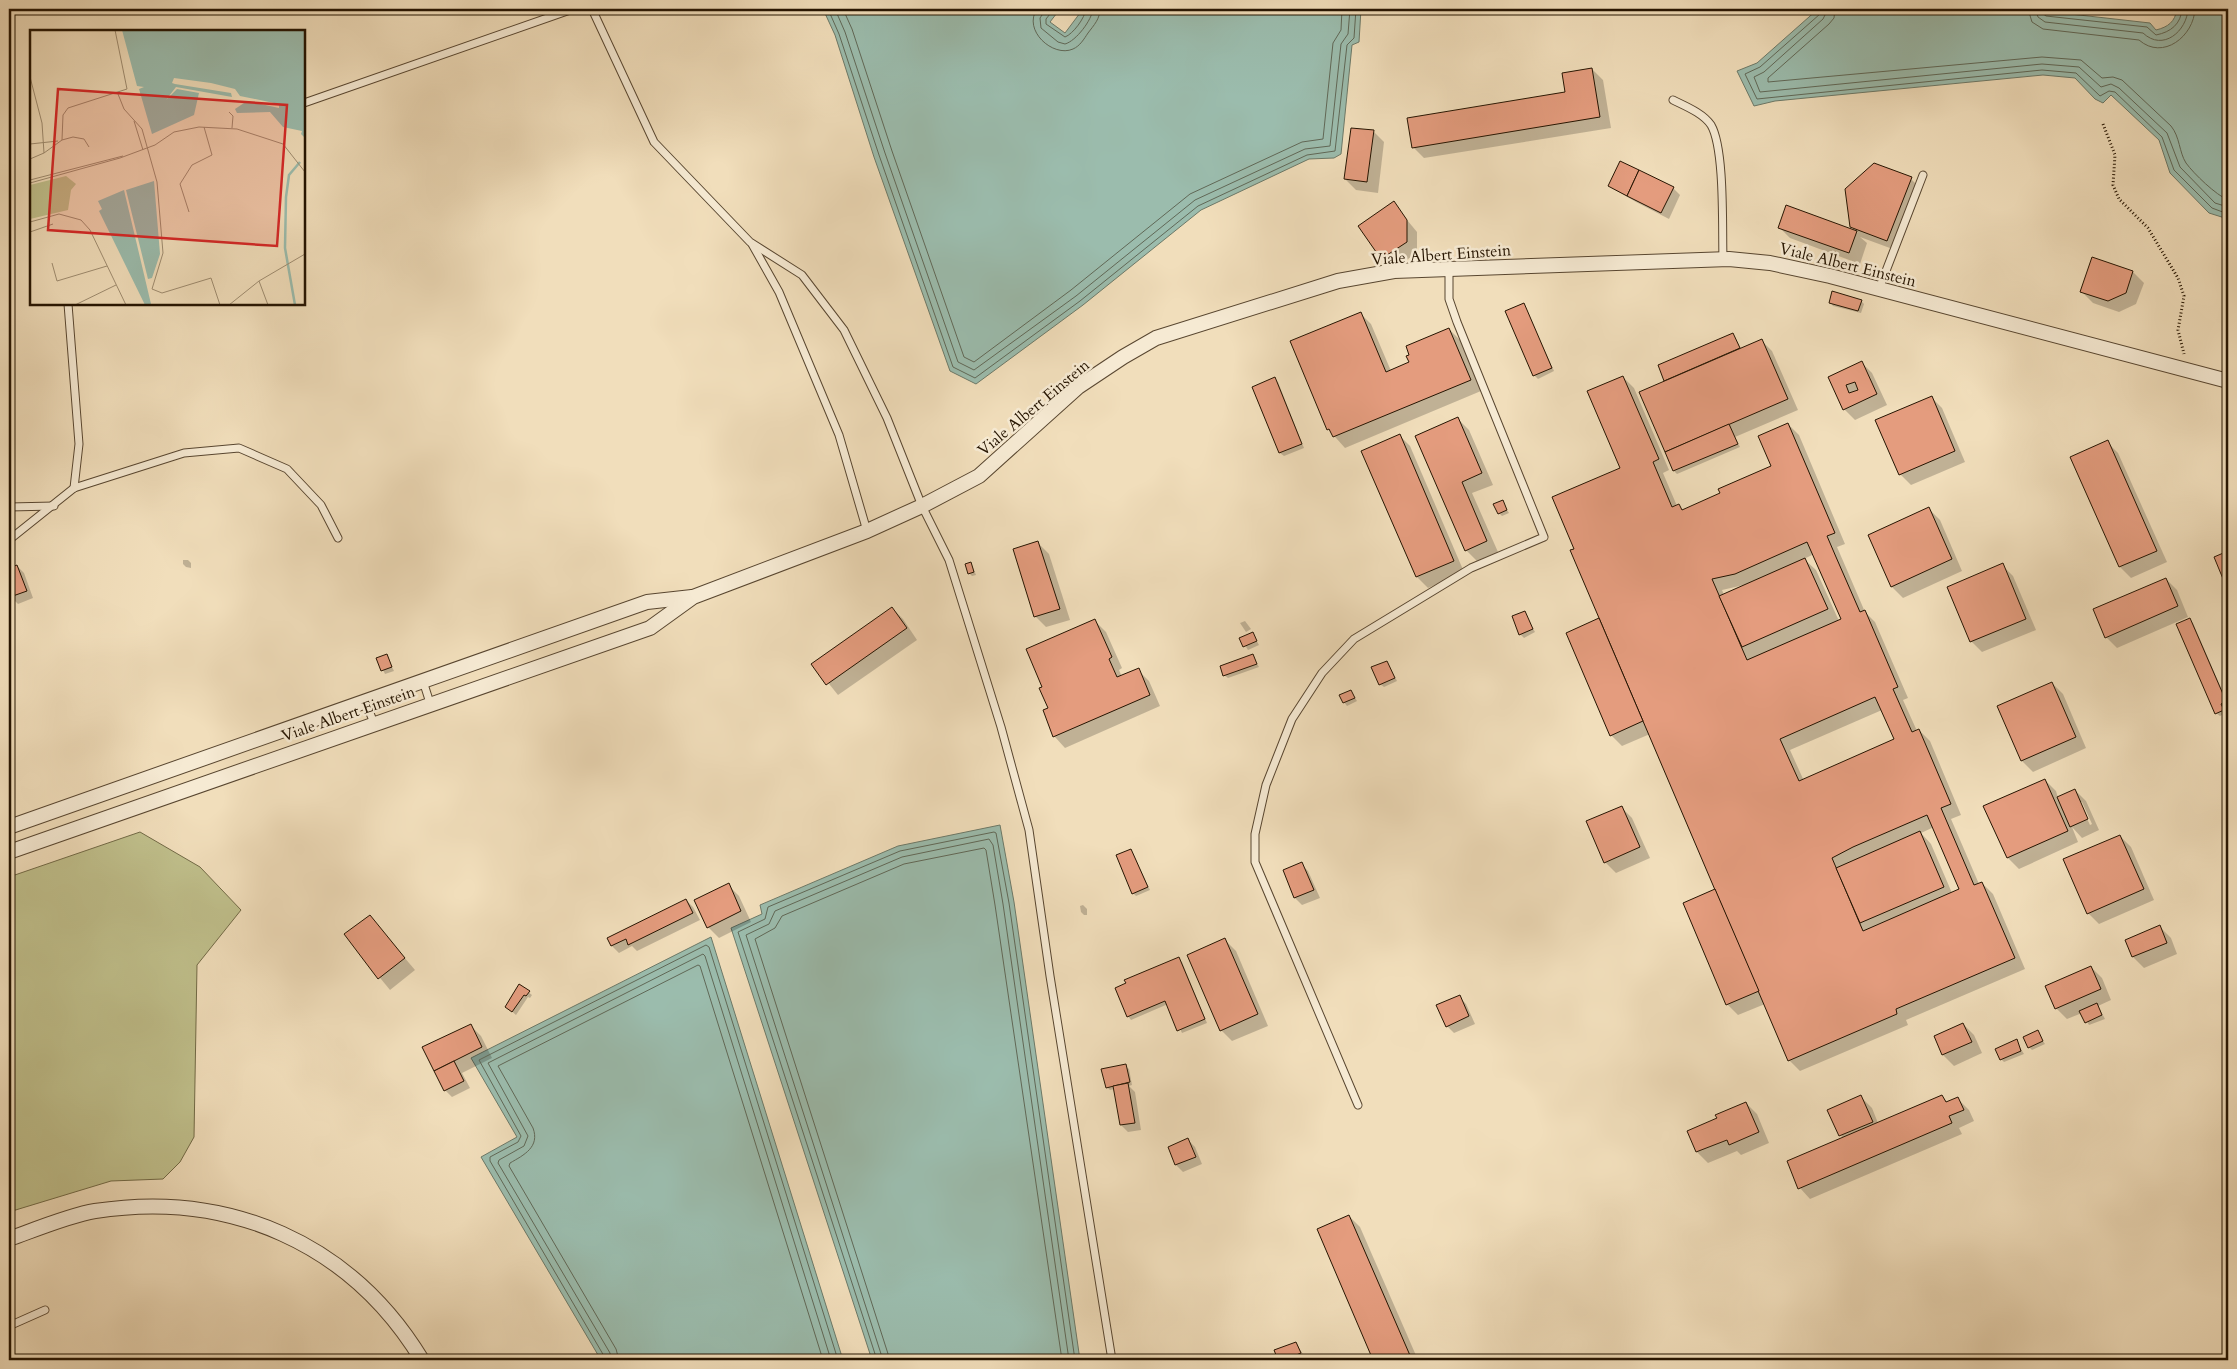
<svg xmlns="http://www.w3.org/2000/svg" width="2237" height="1369" font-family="Cardo,serif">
	<rect width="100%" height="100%" fill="#f1debb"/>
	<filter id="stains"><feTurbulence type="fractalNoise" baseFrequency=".004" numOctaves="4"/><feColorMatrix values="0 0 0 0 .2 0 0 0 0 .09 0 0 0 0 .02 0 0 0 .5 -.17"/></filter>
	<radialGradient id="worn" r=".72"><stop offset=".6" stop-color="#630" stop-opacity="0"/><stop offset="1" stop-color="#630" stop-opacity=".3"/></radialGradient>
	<!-- green -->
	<polygon fill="#c0c08c" stroke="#726a46" points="140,832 200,867 241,910 197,965 194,1137 180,1162 163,1179 111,1181 9,1212 9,877"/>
	<!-- water -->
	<g fill="#9bbcad" stroke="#6c7968">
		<polygon points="823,9 1060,9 1050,22 1065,33 1083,9 1361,9 1359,42 1352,45 1341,154 1334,158 1309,159 1201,210 1083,305 976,384 950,371 874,157 835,35"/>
		<path d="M1818,9h208l124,14 6,7c12,-3 19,-8 21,-21h51v210l-19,-6 -39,-40 -11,-33 -48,-45 -8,8 -8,-4 -20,-21 -32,-3 -268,26 -21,5 -17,-35 20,-8z"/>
		<polygon points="1000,825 1014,902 1080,1360 872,1360 731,928 762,914 760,905 898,846"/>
		<polygon points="711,937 843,1360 601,1360 481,1157 517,1137 471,1058"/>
	</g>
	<!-- shadow -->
	<g fill="#0003" fill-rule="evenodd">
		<polygon points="1592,69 1603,80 1611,128 1424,158 1413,147 1567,93"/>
		<polygon points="1373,131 1384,142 1378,193 1356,190 1345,179"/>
		<polygon points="1911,179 1922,190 1898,251 1860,237 1867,243 1860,264 1790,238 1779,227 1786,207 1858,233 1851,226"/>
		<polygon points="1609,186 1673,188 1680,195 1669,219 1636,202"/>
		<polygon points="1393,203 1417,232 1417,253 1393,269 1382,258"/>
		<polygon points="2133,272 2144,283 2136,304 2119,312 2093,303 2082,292"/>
		<polygon points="1861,301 1864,304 1861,313 1833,306 1830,302"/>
		<polygon points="1524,305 1554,371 1538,379 1534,375"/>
		<polygon points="1360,313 1371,324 1391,371 1410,363 1449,329 1460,340 1481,391 1345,448 1328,429"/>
		<polygon points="1733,334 1741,349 1761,340 1772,351 1798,410 1735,437 1740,447 1677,474 1674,471 1640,393 1666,381 1665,380"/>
		<polygon points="1861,362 1872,373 1887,405 1855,420 1844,409 1829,377"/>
		<path d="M1623,377l11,11 35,82 -6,3 14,33 7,4 38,-16 51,-27 15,-43 11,11 46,109 -8,3 10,23 18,42 10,10 33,76 -5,2 14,31 2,-1 11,11 31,74 -10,4 28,65 3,-1 11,11 32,75 -119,51 2,5 -108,46 -11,-11 -24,-56 -27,11 -11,-11 -42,-100 32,-14 -67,-156 -28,12 -11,-11 -44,-102 34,-14 -25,-69 46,-81zM1814,554l29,65 -4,2 -23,-51 -12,-11zM1744,585l-20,10 -2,-5zM1882,710l13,29 -91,42 -14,-31zM1934,827l27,63 -9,3 -21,-49 -10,-11z"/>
		<polygon points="1274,379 1278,382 1304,448 1284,456 1280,453 1254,388"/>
		<polygon points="1931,397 1942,408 1965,462 1911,485 1900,474"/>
		<polygon points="1458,419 1469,430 1493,485 1472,493 1498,552 1477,561 1466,550"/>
		<polygon points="1399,435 1410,446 1464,572 1428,588 1417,577 1363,451"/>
		<polygon points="2107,442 2118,453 2167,562 2131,578 2120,567 2072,458"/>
		<polygon points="1502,502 1509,513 1502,516 1499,513"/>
		<polygon points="1929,509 1940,520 1962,571 1903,598 1892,587 1869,536"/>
		<polygon points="1038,543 1049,554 1070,620 1046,627 1035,616"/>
		<polygon points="183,560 188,560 191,563 191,568 186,567 183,564"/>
		<polygon points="971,563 976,575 972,576 969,573"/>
		<polygon points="2002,565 2013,576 2036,630 1982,652 1971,641"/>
		<polygon points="17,566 24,573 33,598 18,604 11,597 9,591 9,569"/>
		<polygon points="2166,579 2177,590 2188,617 2117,648 2106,637"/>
		<polygon points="892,608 903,619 917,640 838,695 813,664"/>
		<polygon points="1524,613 1535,632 1524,638 1520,634"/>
		<polygon points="2190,620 2193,623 2228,704 2223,707 2226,713 2220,716 2216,713"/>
		<polygon points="1095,621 1106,632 1122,668 1119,670 1122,677 1138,670 1149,681 1160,706 1065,748 1055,737 1044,710 1049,708 1044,688"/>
		<polygon points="1245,621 1251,629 1246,632 1240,623"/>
		<polygon points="1253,634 1259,645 1248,650 1241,639"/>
		<polygon points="386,655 394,671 385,674 377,658"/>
		<polygon points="1253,656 1259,667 1228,678 1224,675"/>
		<polygon points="1387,662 1397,681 1384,687 1380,684"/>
		<polygon points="2052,683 2063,694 2086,748 2033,772 2022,761 1998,707"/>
		<polygon points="1351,691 1357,701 1347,706 1344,702"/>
		<path d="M2045,780l11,11 2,7 17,-8 11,11 13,29 -17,8 -10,-11 6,15 -59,27 -11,-11 -23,-51zM2079,802h3l10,22 -2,1z"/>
		<polygon points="1621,807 1632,818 1650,858 1616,873 1605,862"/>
		<polygon points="2120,836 2131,847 2154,900 2099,924 2088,913"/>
		<polygon points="1131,850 1150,890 1136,896 1133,893"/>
		<polygon points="1301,864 1308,871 1320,898 1302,905 1295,898 1284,871"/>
		<polygon points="728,885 739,896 751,922 719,938 708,927"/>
		<polygon points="686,900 693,907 700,920 637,951 632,946 619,953 612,946 608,939"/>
		<polygon points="1083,905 1087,909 1087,915 1084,915 1081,912 1080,906"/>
		<polygon points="370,917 415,970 390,990 345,935"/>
		<polygon points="2160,927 2171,938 2177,954 2144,968 2133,957 2126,941"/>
		<polygon points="1225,940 1236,951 1268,1026 1232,1041 1221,1030"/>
		<polygon points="1179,959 1182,962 1207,1023 1182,1033 1168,1004 1131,1020 1128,1016"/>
		<polygon points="2091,967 2102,978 2111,1000 2098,1006 2105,1019 2089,1025 2082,1013 2067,1019 2056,1008"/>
		<polygon points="519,985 532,995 530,998 528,997 516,1015 507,1007"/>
		<polygon points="1459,997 1466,1004 1475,1024 1454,1033 1447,1026"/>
		<polygon points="1963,1024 1974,1035 1982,1053 1954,1066 1943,1055 1936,1036"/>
		<polygon points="470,1025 481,1036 492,1058 462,1073 470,1088 452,1097 445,1090 424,1047"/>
		<polygon points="2037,1032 2045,1044 2032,1050 2029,1047"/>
		<polygon points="2016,1041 2024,1054 2004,1062 2001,1059"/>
		<polygon points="1125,1066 1129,1069 1132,1085 1129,1086 1135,1092 1141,1130 1128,1132 1121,1125 1115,1089 1110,1090 1107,1087"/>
		<polygon points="1942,1096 1948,1103 1958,1099 1969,1110 1974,1121 1959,1128 1962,1134 1810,1199 1800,1188 1843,1139 1829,1110 1861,1097 1872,1108 1878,1123"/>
		<polygon points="1746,1103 1757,1114 1769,1143 1741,1155 1737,1151 1708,1163 1697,1152 1689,1131 1719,1119"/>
		<polygon points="1188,1140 1195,1147 1202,1164 1183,1172 1176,1165"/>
		<polygon points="1349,1216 1360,1227 1418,1360 1375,1360 1318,1230"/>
		<polygon points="1296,1343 1304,1356 1294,1360 1279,1360 1276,1351"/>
	</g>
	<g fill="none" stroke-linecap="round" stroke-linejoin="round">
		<!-- shore -->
		<g stroke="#606857" stroke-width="1">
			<polyline points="828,9 839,34 879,155 953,367 975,378 1080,301 1198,206 1307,155 1335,151 1347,45 1354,38 1356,9"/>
			<polyline points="835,9 845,32 885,153 958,362 974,370 1076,296 1195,200 1305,149 1330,146 1341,44 1348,34 1350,9"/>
			<polyline points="843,9 852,29 892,151 964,357 974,362 1071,290 1190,194 1302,142 1323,139 1333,43 1341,30 1342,9"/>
			<path d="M1037,9c-15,21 16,49 36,40 7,-3 11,-10 15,-16 6,-8 12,-14 12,-24"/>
			<path d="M1046,9l-6,9 1,10 17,14 7,2c11,-3 27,-24 28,-35"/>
			<path d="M1054,9l-8,10v5l19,13c8,-3 20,-19 21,-28"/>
			<polyline points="1821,9 1820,14 1760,67 1745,74 1757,99 2042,70 2076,73 2100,96 2109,91 2115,92 2162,137 2174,170 2212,208 2228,214"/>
			<polyline points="1828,9 1823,19 1764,72 1754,77 1760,92 2042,64 2079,67 2101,87 2111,84 2119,88 2167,133 2180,167 2215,203 2228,207"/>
			<path d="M1835,9l-1,9 -5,6 -61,54v4l274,-25 39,3 21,18 11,-1 9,3 49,46c9,11 8,26 15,37 8,11 30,32 42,37"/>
			<path d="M2028,9l4,13 11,7 96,11c24,21 55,-4 56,-31"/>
			<path d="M2035,9l3,8 7,5 98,11c20,19 44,-2 45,-24"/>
			<path d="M2042,9v4l4,3 101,11 9,8c15,-3 25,-11 26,-26"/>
			<polyline points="605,1360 604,1356 490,1161 490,1157 518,1142 521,1136 479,1060 706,945 709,947 838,1360"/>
			<polyline points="611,1360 610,1353 498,1163 499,1160 524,1146 528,1136 488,1063 703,954 705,956 831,1360"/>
			<path d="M619,1360l-3,-11 -107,-183 1,-3c14,-8 30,-16 23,-35l-35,-62 200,-101 2,1 123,394"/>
			<polyline points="877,1360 738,932 765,919 768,907 900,851 994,832 996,833 1009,903 1075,1360"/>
			<polyline points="883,1360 746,935 769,924 775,911 902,857 989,839 993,845 1003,904 1069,1360"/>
			<polyline points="890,1360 755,939 775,928 782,916 904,864 984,848 986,850 995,905 1062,1360"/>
		</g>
	</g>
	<!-- building -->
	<g fill="#e49c7e" stroke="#251401" fill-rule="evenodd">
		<polygon points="1592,68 1600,117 1412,148 1407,118 1565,92 1562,73"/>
		<polygon points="1351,128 1374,130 1367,182 1344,179"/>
		<polygon points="1620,161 1639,170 1627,196 1608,186"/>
		<polygon points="1874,163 1912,177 1887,241 1850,227 1845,189"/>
		<polygon points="1639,170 1674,187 1661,213 1627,196"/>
		<polygon points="1394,201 1407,220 1407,242 1381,259 1358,226"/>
		<polygon points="1786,205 1857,231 1849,253 1778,228"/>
		<polygon points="2092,257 2133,271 2126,293 2108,301 2080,292"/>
		<polygon points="1832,291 1862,300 1858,311 1829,303"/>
		<polygon points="1524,303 1552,368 1533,376 1505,311"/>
		<polygon points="1361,312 1386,372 1409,362 1406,356 1409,355 1406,346 1449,328 1471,380 1333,437 1329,429 1327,430 1290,341"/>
		<polygon points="1733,333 1740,348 1664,381 1658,365"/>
		<polygon points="1762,339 1788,399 1665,452 1639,392"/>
		<path d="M1862,361l15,33 -34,16 -15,-33zM1855,382l3,8 -9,3 -3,-8z"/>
		<path d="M1623,376l36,83 -6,3 19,45 7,-3 3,6 38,-17 -2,-4 53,-23 -13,-30 30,-13 47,110 -8,3 9,21 24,55 5,-2 33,77 -5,2 19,43 7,-3 32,75 -10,4 33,77 8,-3 33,76 -119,51 1,5 -109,47 -218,-511 4,-1 -22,-52 68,-29 -33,-77zM1807,542l34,77 -94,41 -35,-81 23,-5zM1875,697l19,42 -95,42 -19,-42zM1927,815l32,74 -96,42 -31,-73 21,-11z"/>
		<polygon points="1275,377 1302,444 1279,453 1252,387"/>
		<polygon points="1932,396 1955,451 1899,475 1875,420"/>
		<polygon points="1458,417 1482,473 1462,482 1487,541 1465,551 1415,436"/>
		<polygon points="1729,424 1738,444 1673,471 1665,452"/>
		<polygon points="1400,434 1454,561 1416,577 1361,451"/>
		<polygon points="2108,440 2157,551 2119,567 2070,457"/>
		<polygon points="1503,500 1507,510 1498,514 1493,504"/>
		<polygon points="1929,507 1952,559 1891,587 1868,535"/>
		<polygon points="1038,541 1060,609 1034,617 1013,549"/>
		<polygon points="2228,551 2228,591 2214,557"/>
		<polygon points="1805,558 1828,609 1742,647 1719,596"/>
		<polygon points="971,562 974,572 968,574 965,564"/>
		<polygon points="2003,563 2026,619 1970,642 1947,587"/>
		<polygon points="17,565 27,591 10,597 9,568"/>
		<polygon points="2166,578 2178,606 2105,638 2093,609"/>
		<polygon points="892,607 907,628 826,685 811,664"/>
		<polygon points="1525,611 1533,629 1519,635 1512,616"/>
		<polygon points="1599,618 1643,721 1610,736 1566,633"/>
		<polygon points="2190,618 2226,701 2221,704 2224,710 2215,714 2176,624"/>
		<polygon points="1095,619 1112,657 1109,659 1117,677 1139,668 1150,695 1053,737 1043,710 1048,708 1039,688 1042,687 1026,649"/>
		<polygon points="1253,632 1257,641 1243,647 1239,638"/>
		<polygon points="387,654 392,667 381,671 376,658"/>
		<polygon points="1253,654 1257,664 1223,676 1220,666"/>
		<polygon points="1387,661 1395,678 1379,685 1371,667"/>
		<polygon points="2052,682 2076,737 2021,761 1997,706"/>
		<polygon points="1351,690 1355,698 1343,703 1339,695"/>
		<polygon points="2045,779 2068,831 2007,858 1983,806"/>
		<polygon points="2075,789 2088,819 2070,827 2057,797"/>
		<polygon points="1622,806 1640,847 1604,863 1586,821"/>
		<polygon points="1920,831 1944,887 1860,923 1836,868"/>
		<polygon points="2120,835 2144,889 2087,914 2063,859"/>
		<polygon points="1131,849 1148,887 1132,894 1116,855"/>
		<polygon points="1302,862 1314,890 1294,898 1283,870"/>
		<polygon points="729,883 741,911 707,928 694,900"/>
		<polygon points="1715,889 1759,991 1726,1005 1683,903"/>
		<polygon points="686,899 693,913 628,945 626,939 611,946 607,938"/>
		<polygon points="370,915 405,958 378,979 344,934"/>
		<polygon points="2160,925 2167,943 2132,957 2125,940"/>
		<polygon points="1225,938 1258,1014 1220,1031 1187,955"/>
		<polygon points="1179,957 1205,1019 1177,1031 1165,1001 1127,1017 1115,988 1126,983 1124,980"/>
		<polygon points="2091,966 2101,989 2055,1009 2045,986"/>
		<polygon points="519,984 530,991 526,996 524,995 512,1012 505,1007"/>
		<polygon points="1460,995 1469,1016 1446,1027 1436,1005"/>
		<polygon points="2097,1003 2102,1015 2085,1023 2079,1011"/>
		<polygon points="1963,1023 1972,1042 1942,1055 1934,1036"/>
		<polygon points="471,1024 482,1047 434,1071 422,1047"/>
		<polygon points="2038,1030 2043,1041 2028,1048 2023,1037"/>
		<polygon points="2017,1039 2021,1051 2000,1060 1995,1049"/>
		<polygon points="454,1061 464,1081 444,1091 434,1071"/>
		<polygon points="1126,1064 1130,1082 1106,1088 1101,1069"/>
		<polygon points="1128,1083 1135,1123 1120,1125 1113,1086"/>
		<polygon points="1861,1095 1873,1122 1839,1136 1827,1110"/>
		<polygon points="1942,1095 1946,1102 1958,1097 1964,1110 1949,1116 1952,1123 1798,1189 1787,1161"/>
		<polygon points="1746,1102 1759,1132 1729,1145 1727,1140 1696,1152 1687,1131 1717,1118 1715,1115"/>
		<polygon points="1188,1138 1196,1157 1175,1165 1168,1147"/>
		<polygon points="1349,1215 1412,1360 1373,1360 1317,1229"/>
		<polygon points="1296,1342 1301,1353 1284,1360 1278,1360 1274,1350"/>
	</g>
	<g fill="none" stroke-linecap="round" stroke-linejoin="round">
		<defs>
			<g id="service">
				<polyline points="592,9 654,142 750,242 802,275 844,330 887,418 922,506 949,560 1001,727 1029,830 1050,976 1112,1360"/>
				<path d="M1673,100c12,6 30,13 38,25 14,24 11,104 12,134"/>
				<polyline points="304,103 573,9"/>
				<polyline points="752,244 779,292 839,435 867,531"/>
				<polyline points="1879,289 1923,175"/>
				<polyline points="68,304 79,444 74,488"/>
				<polyline points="9,507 54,506"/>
				<polyline points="9,540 74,488 184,453 239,448 287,469 321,505 338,538"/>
				<polyline points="423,681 430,703"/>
				<polyline points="365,701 374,723"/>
				<polyline points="1358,1105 1255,862 1255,834 1266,785 1292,719 1322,673 1354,639 1471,568 1544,537 1457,322 1449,299 1449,269"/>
				<polyline points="9,1326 45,1310"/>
			</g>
			<g id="minor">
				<polyline points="9,827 647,602 692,597"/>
				<polyline points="9,852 650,628 693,597 867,531 922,506 979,476 1078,387 1123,357 1156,338 1338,281 1394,271 1729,259 1770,263 1830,276 2228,381"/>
				<path d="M9,1239c25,-9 61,-24 86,-28 134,-21 256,32 327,149"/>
			</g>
		</defs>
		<!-- service casing -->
		<use href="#service" stroke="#584630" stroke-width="9"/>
		<!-- minor casing -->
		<use href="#minor" stroke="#584630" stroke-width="16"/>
		<!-- path -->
		<polyline stroke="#251401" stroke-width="3" stroke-dasharray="1 2.5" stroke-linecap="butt" points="2103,124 2115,155 2113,185 2119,199 2148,228 2178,278 2184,296 2178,330 2184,354"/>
		<!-- service -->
		<use href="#service" stroke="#f6ead3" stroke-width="7"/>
		<!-- minor -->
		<use href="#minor" stroke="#f6ead3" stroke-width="14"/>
	</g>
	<g text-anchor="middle" stroke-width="5" stroke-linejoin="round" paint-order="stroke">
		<!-- street labels -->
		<g font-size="16" fill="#251401" stroke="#f6ead3">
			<text transform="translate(1441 254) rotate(-4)" y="6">Viale Albert Einstein</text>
			<text transform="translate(1848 264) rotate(14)" y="6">Viale Albert Einstein</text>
			<text transform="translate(1033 407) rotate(-40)" y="6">Viale Albert Einstein</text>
			<text transform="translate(348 713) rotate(-19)" y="6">Viale Albert Einstein</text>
		</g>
	</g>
	<!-- overview -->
	<g transform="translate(30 30)">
		<rect width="275" height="275" fill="#f1debb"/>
		<path d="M36,146l10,8 -5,6 -3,20 -38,9v-34z" fill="#c0c08c"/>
		<path d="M92,0h183v108l-4,-4 1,-3 -19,-4 -13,-15 -33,1 -2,-4 12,-8 32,7v-4l-39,-8 -5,-7 -24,-6 -37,-5 -2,5 3,1 56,9 1,4 -56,-10 -10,13 11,-11 22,4 -5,22 -42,19 -13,-45 5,-2 -7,-1zM124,151l6,73 -8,24 -4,1 -22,-89zM94,160l27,114 -1,1h-5l-46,-94 3,-2 -4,-8z" fill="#9bbcad"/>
		<path fill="none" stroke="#9bbcad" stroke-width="2.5" d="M265,275l-10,-57 1,-51 3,-22 11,-13"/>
		<path fill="none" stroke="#9f8d71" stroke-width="1" d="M0,47l12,46 2,30 -14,6M88,64l6,15 18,20 15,53 6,71 -11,36 10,4 49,-15 9,27M199,82l4,4 -1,12M104,91l9,29M32,110l1,-25 5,-7 59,-19 -12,-59M0,114l28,-3M14,123l18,-13 11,-3 11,2 5,8M0,150l93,-24M0,153l90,-25 35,-13 19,-13 25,-5 38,2 46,15 22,28M159,182l-9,-28 12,-19 20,-10 -8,-28M0,192l29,-8 22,6 9,10 36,75M0,202l23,-8M22,233l5,18 50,-15M229,251l9,24M45,275l41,-20M199,275l30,-24 46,-27"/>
		<path fill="#d62828" fill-opacity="0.15" stroke="#d62828" stroke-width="2.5" d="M28,59l229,16 -10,141 -229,-16z"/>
		<rect width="275" height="275" fill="none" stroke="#251401" stroke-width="2.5"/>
	</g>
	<!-- margin -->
	<rect width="2237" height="1369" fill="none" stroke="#f1debb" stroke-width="30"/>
	<rect x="10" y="10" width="2217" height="1349" fill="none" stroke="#251401" stroke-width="2.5"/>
	<rect x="15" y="15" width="2207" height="1339" fill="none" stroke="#251401"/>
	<rect width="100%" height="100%" filter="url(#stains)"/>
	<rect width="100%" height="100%" fill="url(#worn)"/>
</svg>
